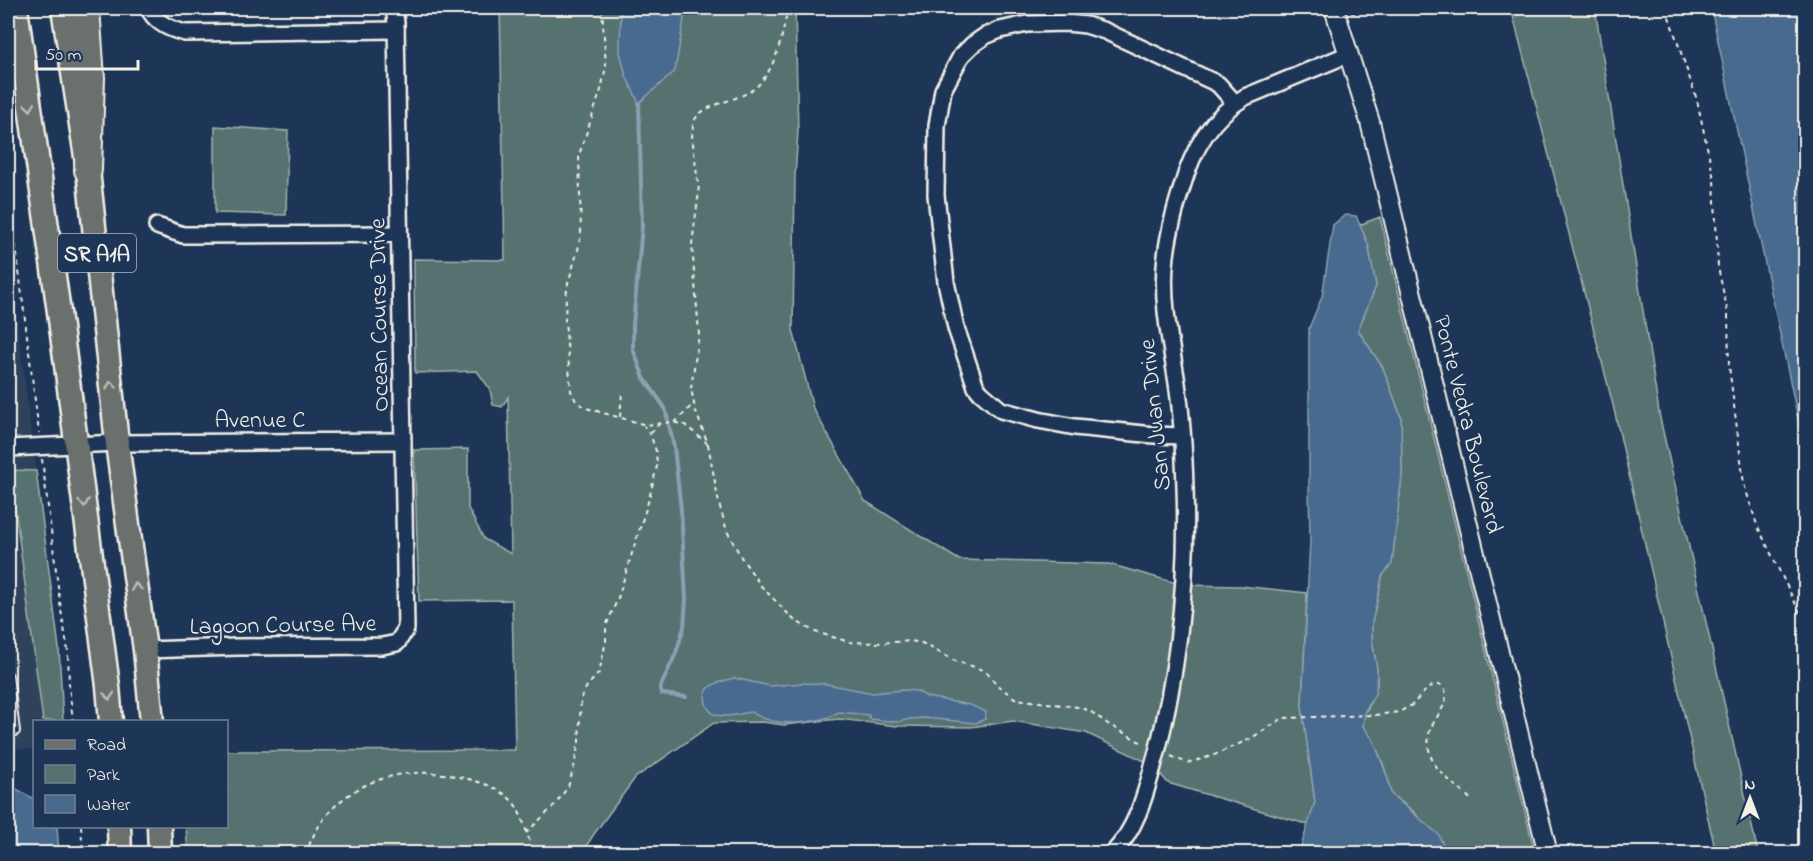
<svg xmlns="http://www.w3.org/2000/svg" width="1813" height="861" font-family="'Indie Flower',sans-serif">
	<rect width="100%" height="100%" fill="#1d3557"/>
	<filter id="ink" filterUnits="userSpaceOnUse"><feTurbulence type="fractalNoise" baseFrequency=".0167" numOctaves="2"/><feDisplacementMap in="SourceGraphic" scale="12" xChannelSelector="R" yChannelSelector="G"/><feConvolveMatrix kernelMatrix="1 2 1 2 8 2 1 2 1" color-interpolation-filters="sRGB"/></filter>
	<g filter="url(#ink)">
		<!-- built -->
		<polygon fill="#2f425c" points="8,248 36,471 10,471 43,721 34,722 34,749 8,748"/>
		<!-- green -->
		<g fill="#567270" stroke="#a5b2ac" stroke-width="1.5">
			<polygon points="500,8 795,8 798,131 795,177 793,330 813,408 865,501 959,560 1109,564 1183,585 1241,586 1307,593 1302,706 1315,802 1309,825 1168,783 1153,765 1086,733 1013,721 971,727 897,726 839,719 784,725 762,722 714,723 635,778 594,834 582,853 188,853 186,827 226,826 227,751 515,750 512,600 419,601 414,450 468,449 468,508 484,539 511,554 508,397 502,407 493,405 490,389 477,371 415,373 414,259 505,260"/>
			<polygon points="1511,8 1595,8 1660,418 1758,853 1716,853 1613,405"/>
			<polygon points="215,126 288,131 286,215 215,213"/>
			<path d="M1380,217l155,636h-91l-1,-8 -30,-34 -22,-17c-4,-24 -13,-47 -28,-67l2,-16 3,-2 9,-24v-16l-5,-29v-18l8,-34 2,-12 10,-13 10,-88 -1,-58 -18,-49 -25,-38 18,-44 -8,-42 -9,-19z"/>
			<polygon points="10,470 36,471 59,648 63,721 43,721"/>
		</g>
		<!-- water -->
		<g fill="#476a8e" stroke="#8ca0b2" stroke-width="1.5">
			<polygon points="621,8 689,8 684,18 675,71 639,103 626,76 620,52"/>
			<polygon points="1711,8 1805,8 1805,452"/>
			<polygon points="1345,215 1356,216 1368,244 1376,286 1358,330 1383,368 1401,417 1402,475 1392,564 1382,576 1380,588 1372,622 1372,640 1377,669 1376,692 1365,711 1363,726 1374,741 1388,779 1391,794 1439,835 1443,845 1444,853 1299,853 1315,802 1302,706 1310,540 1309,482 1309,328 1322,297 1333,225"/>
			<path d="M734,678l36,8 32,-3 24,1 47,9 29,-3 15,1 10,6 43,8 16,7 -1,7 -9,4 -52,-5 -14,1 -12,3 -29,-3v-4l-30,-3c-21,13 -67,16 -87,0 -11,1 -27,7 -38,2 -5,-3 -7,-7 -8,-11 -5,-19 14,-21 28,-25z"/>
			<polygon points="8,788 15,788 34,799 34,826 57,827 59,853 8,853"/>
		</g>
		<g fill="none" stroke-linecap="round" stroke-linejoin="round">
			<!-- stream -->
			<polyline stroke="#8ca0b2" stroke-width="4" points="639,103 642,226 633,325 633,349 644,378 665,408 674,447 681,510 686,599 684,627 676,653 660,688 662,694 686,697"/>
			<defs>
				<polyline id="service" points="8,676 15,731"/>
				<g id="minor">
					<path d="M150,11c8,13 20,18 35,22l211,-3"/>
					<polyline points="157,226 183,235 399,234"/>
					<polyline points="1182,436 1154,435 1075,427 1038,420 1001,410 981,393 976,387 956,328 946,282 936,195 937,126 943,90 961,56 972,45 985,36 1000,30 1027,24 1067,23 1086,25 1105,31 1203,77 1218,84 1235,103"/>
					<polyline points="8,448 117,443 403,441"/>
					<polyline points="145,650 237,647 382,646 397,643 406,629 396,23 394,8"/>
					<path d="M1112,854c27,-27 35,-67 45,-102 22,-86 31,-177 28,-265 -1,-35 -3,-70 -8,-104 -6,-39 -15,-77 -12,-117 2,-27 9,-54 17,-79 11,-38 29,-70 63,-90l104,-43"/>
				</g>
				<polyline id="tertiary" points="1334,8 1370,122 1548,854"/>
				<g id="primary">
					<polyline points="16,8 59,312 108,686 111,722"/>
					<polyline points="63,8 88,170 117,443 145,650 152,722"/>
					<polyline points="119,826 120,854"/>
					<polyline points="159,826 160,854"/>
				</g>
				<polyline id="motorway" points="86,8 91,78 88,170"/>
			</defs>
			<!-- service casing -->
			<use href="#service" stroke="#f4f1e8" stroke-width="12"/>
			<!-- minor casing -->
			<use href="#minor" stroke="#f4f1e8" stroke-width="20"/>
			<!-- tertiary casing -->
			<use href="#tertiary" stroke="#f4f1e8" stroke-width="22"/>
			<!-- primary casing -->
			<use href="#primary" stroke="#f4f1e8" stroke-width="27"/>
			<!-- motorway casing -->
			<use href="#motorway" stroke="#f4f1e8" stroke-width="30"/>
			<!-- path -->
			<g stroke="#f4f1e8" stroke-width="2" stroke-dasharray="4.5 4.5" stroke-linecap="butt">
				<polyline points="602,8 606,66 601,90 579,155 581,233 578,250 568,283 566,296 565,320 571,391 576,401 586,408 646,425 672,422 685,425 708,444"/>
				<path d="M788,8c-5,24 -10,54 -27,74 -16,20 -54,19 -65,36 -4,5 -3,12 -4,18l7,55 -7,53 7,90 -8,54 4,21 13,35 11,60 8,27 14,26 20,29 33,34 21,12 35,10 25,1 35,-2 12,2 33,18 23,7 10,5 9,12 19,14 62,8 12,4 18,13 36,20"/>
				<polyline points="1666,8 1697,100 1714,179 1718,267 1728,314 1729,366 1744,484 1757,525 1806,625"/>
				<polyline points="1351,13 1391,8"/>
				<polyline points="8,182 39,433"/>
				<polyline points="620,417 622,393"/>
				<polyline points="674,422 679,419 693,404"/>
				<polyline points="651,433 659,424"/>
				<polyline points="42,459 61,610 68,651 69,685 73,722"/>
				<path d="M1171,756l16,7 25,-7 38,-17 33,-21 92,-3 24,-3 13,-7 16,-17 7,-3h6c16,14 -10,34 -12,49 -5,35 23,45 43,67"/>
				<polyline points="81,826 83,854"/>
				<polyline points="526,833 554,806 568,787 574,767 579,742 581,698 587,686 599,673 606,641 606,626 618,598 649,499 657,466 656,451 650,434 644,426"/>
				<path d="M306,854c22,-69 92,-93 158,-76 17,4 37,10 49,24 10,12 15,37 21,52"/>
			</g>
			<!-- service -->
			<use href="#service" stroke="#1d3557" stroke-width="8"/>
			<!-- minor -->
			<use href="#minor" stroke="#1d3557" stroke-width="15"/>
			<!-- tertiary -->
			<use href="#tertiary" stroke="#1d3557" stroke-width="18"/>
			<!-- primary -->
			<use href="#primary" stroke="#6b706d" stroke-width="22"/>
			<!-- motorway -->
			<use href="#motorway" stroke="#6b706d" stroke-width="26"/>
		</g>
		<!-- one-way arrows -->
		<defs><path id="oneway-chevron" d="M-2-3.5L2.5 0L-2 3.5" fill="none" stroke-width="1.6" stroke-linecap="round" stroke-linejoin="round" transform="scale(1.5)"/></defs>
		<g stroke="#bdbdb7">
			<use href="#oneway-chevron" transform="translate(30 107) rotate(82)"/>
			<use href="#oneway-chevron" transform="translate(111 385) rotate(-96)"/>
			<use href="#oneway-chevron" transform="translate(84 503) rotate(82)"/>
			<use href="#oneway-chevron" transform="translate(136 587) rotate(-98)"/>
			<use href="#oneway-chevron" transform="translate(109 696) rotate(86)"/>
		</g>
	</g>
	<g text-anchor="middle" stroke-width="5" stroke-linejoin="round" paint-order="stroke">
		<!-- shield labels -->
		<rect fill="#1d3557" stroke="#b4b9bc" stroke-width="1.5" x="58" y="234" width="78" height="38" rx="4.5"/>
		<g font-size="22" font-weight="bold" fill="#f4f1e8">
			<text x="97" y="261">SR A1A</text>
		</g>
		<!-- street labels -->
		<g font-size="24" fill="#f4f1e8" stroke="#1d3557">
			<text transform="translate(378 315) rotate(-91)" y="8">Ocean Course Drive</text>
			<text transform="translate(1154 415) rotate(-96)" y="8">San Juan Drive</text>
			<text x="260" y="427">Avenue C</text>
			<text transform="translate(1469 424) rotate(76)" y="8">Ponte Vedra Boulevard</text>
			<text transform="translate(283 624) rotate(-1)" y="8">Lagoon Course Ave</text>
		</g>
	</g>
	<!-- margin -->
	<rect width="1813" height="861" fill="none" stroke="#1d3557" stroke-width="30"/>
	<rect x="15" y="15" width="1783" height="831" fill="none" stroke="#f4f1e8" stroke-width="2" filter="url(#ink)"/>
	<!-- legend -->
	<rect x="33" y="720" width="195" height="108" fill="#1d3557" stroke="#738091" stroke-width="1.5"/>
	<rect x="45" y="740" width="30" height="9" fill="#6b706d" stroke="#738091" stroke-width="1.5"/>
	<text x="87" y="750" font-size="18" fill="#f4f1e8">Road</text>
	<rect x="45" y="765" width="30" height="18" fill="#567270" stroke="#738091" stroke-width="1.5"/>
	<text x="87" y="780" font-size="18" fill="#f4f1e8">Park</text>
	<rect x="45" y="795" width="30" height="18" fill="#476a8e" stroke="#738091" stroke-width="1.5"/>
	<text x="87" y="810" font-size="18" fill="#f4f1e8">Water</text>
	<!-- north arrow -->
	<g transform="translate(1750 798)" stroke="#1d3557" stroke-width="4.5" paint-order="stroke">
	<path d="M0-4.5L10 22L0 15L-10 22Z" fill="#f4f1e8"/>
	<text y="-9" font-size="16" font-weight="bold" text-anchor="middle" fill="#f4f1e8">N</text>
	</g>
	<!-- scale -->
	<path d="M36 60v9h102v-9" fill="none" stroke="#f4f1e8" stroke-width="3"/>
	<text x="45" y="60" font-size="18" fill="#f4f1e8" stroke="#1d3557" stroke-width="4.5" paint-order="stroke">50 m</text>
</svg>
